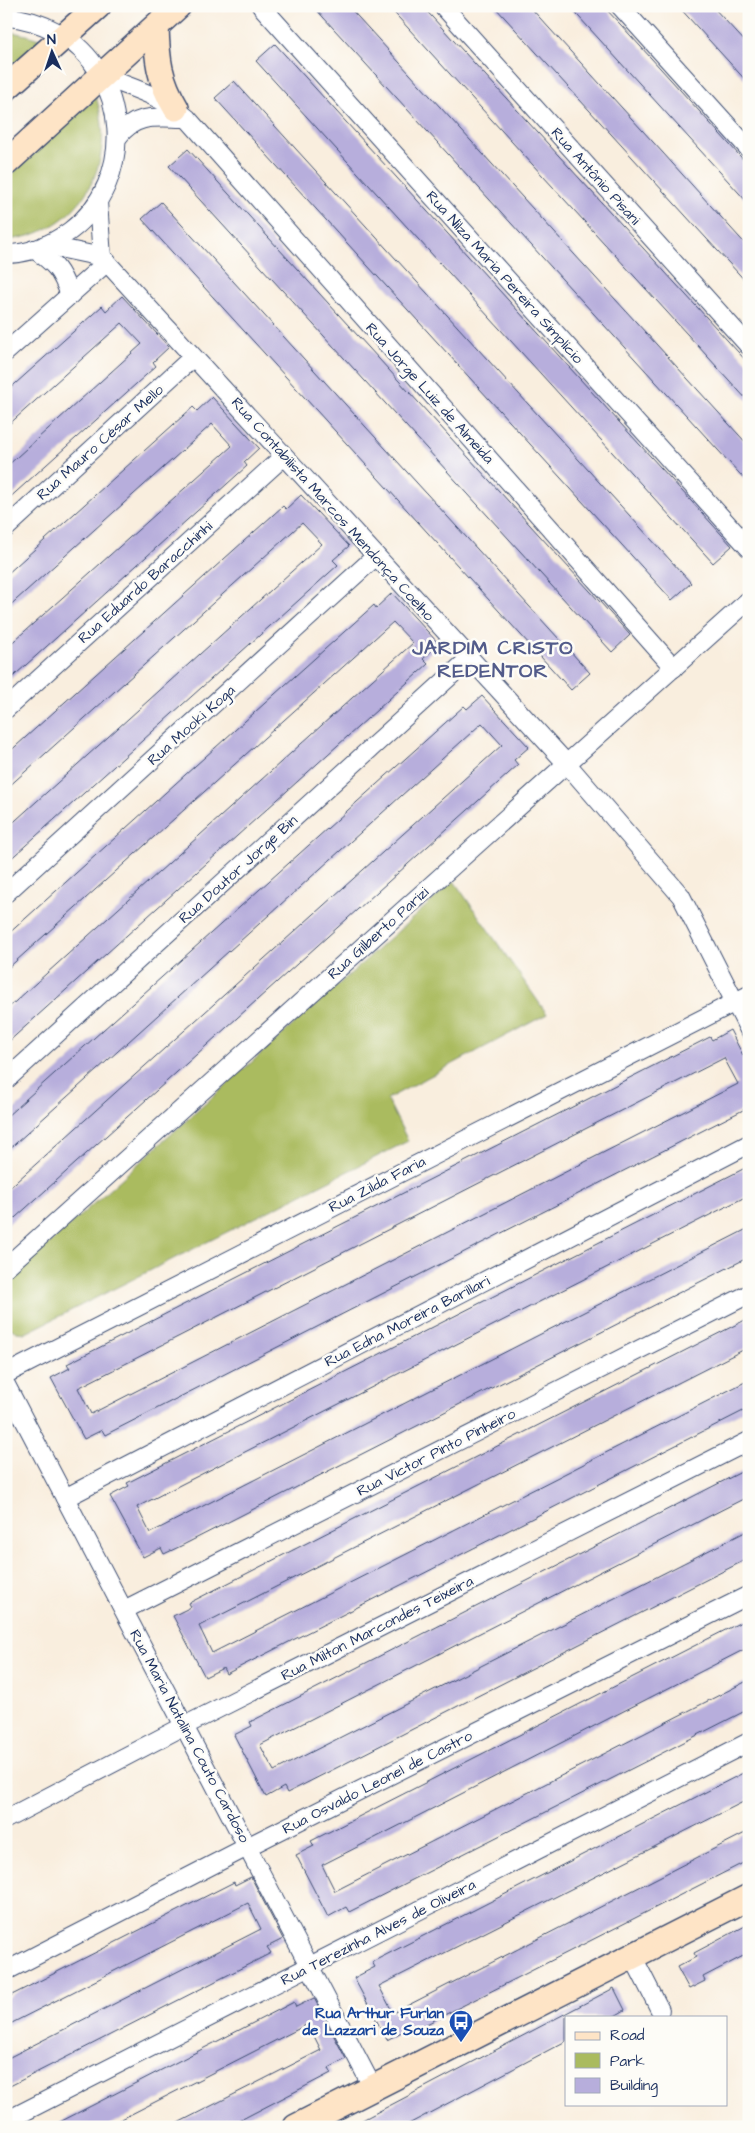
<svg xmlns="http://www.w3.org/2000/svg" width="755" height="2133" font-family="'Architects Daughter',sans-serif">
	<rect width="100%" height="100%" fill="#fdfcf7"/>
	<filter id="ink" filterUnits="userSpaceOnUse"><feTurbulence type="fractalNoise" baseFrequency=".02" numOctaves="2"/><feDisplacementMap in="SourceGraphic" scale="10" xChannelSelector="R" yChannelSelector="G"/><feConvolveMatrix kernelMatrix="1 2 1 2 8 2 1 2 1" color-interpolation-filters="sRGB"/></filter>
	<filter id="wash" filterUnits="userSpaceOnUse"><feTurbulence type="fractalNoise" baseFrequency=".0096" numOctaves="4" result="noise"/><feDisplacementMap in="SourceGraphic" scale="20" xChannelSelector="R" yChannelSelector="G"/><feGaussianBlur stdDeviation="1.12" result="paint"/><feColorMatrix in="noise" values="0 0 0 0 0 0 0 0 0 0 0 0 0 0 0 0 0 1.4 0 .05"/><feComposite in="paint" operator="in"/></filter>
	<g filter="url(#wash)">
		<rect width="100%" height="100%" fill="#f9eede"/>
		<!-- green -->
		<g fill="#aabb5f" stroke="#62755e">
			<polygon points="6,31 27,35 42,40 6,72"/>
			<path d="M96,97c23,67 -17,137 -90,143v-61z"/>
			<polygon points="454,881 547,1014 387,1099 408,1141 26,1333 17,1332 6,1326 6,1282"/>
		</g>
		<g id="blocks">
			<!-- building -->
			<g fill="#b7aedc" fill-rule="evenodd">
				<polygon points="313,6 348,6 749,446 749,484"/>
				<polygon points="388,6 422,6 749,364 749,402"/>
				<polygon points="494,6 529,6 663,153 749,248 749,285"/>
				<polygon points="569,6 603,6 621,25 749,166 749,204"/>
				<polygon points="678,6 712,6 749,46 749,84"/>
				<polygon points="275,44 732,546 713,563 256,61"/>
				<polygon points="234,81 691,583 672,600 215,98"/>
				<polygon points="188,149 630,635 612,652 169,166"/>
				<polygon points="161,202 590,673 571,690 142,219"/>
				<polygon points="122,296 169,347 153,362 156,366 6,501 6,467 142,344 122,323 6,427 6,392 102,306 106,311"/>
				<polygon points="212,397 259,448 244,462 247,466 6,683 6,648 232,446 212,424 6,609 6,575 193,407 197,411"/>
				<polygon points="301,495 349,546 333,560 338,565 6,863 6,829 322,544 302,523 6,789 6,755 283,506 286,509"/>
				<polygon points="392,593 439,644 423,659 428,664 6,1044 6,1010 413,643 393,622 6,970 6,936 374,605 376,608"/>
				<polygon points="482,696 529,747 514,760 518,765 6,1226 6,1191 502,745 482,723 6,1152 6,1117 464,706 467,709"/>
				<path d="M730,1030l19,37v39l-3,-6 -2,1 3,7 -642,327 -3,-5 -18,9 -33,-61 19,-10 -3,-4 643,-327 2,3zM724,1058l14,26 -647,330 -13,-26z"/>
				<polygon points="749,1166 749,1195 137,1507 150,1533 749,1228 749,1257 183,1545 164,1554 161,1548 143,1557 110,1496 129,1486 127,1483"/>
				<polygon points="749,1318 749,1347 199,1626 212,1653 749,1380 749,1408 226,1674 223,1668 205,1677 173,1616 191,1607 189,1603"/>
				<polygon points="749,1468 749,1496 260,1745 274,1771 749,1530 749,1558 287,1793 284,1787 266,1797 234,1735 252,1726 250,1722"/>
				<polygon points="749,1618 749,1647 322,1865 335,1891 749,1680 749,1709 349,1912 346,1907 328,1917 296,1855 314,1846 311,1841"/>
				<polygon points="749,1770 749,1799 379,1986 393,2013 749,1831 749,1860 409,2033 407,2029 387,2040 354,1978 375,1967 372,1962"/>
				<polygon points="251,1877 283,1939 267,1947 271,1953 6,2088 6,2059 261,1929 248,1903 6,2026 6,1998 234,1882 235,1885"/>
				<polygon points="749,1924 749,1953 703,1977 705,1981 689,1989 677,1967 696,1957 694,1953"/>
				<polygon points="614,1988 625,2010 613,2017 566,2017 566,2041 403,2127 349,2127"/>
				<polygon points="314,1998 346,2059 329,2068 331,2073 227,2127 170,2127 321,2050 308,2024 106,2127 50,2127 294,2002 296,2007"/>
			</g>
		</g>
	</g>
	<g filter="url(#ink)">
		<use href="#blocks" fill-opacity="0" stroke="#3c4c71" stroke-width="1"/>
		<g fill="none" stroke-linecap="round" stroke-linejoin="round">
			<defs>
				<g id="street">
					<polyline points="261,6 749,548"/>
					<polyline points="443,6 749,346"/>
					<polyline points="620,6 749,149"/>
					<path d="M6,17c18,1 36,7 51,15 74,41 80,149 13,199 -18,13 -41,23 -64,23"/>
					<path d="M102,76c29,12 61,20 85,42l487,550"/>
					<path d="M118,137c18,-25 41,-19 69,-19"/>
					<polyline points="98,202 102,257"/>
					<polyline points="45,245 102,257"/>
					<path d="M34,249c22,16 26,20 36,46"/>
					<polyline points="102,257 567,764 681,896 749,1030"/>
					<polyline points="6,352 107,262"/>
					<polyline points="6,528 193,357"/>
					<polyline points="6,709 284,456"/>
					<polyline points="6,893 376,556"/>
					<polyline points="6,1080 470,658"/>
					<polyline points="6,1267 749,600"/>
					<polyline points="6,1374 749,995"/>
					<polyline points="6,1385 373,2088"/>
					<polyline points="65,1498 749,1144"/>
					<polyline points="124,1610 749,1294"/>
					<polyline points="6,1819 184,1726 749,1441"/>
					<polyline points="633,1957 660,2010"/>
					<polyline points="6,1971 247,1847 749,1595"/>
					<polyline points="6,2121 749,1742"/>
				</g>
				<g id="secondary">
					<path d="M156,27c1,32 3,53 20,81"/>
					<polyline points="6,88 98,6"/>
					<polyline points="6,163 178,6"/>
					<polyline points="296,2127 749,1897"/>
				</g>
			</defs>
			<!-- street casing -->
			<use href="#street" stroke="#3c4c71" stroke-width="20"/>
			<!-- secondary casing -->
			<use href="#secondary" stroke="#3c4c71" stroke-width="28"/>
			<!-- street -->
			<use href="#street" stroke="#fff" stroke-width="18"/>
			<!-- secondary -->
			<use href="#secondary" stroke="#fee4c6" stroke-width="25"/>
		</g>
	</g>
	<!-- icons -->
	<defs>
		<symbol id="bus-pin" viewBox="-11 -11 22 30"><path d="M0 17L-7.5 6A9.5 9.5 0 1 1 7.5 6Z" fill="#1a4fb4" stroke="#fdfcf7"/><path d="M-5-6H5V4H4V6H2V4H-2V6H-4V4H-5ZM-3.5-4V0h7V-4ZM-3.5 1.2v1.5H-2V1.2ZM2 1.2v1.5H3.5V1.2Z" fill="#fff"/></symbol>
	</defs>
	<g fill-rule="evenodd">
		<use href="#bus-pin" x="447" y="2008" width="28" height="38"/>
	</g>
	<g text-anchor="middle" stroke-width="5" stroke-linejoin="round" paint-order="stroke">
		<!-- street labels -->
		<g font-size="15" fill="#1b2f5e" stroke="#fdfcf7">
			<text transform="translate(596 176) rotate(48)" y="5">Rua Antônio Pisani</text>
			<text transform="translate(505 277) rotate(48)" y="5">Rua Nilza Maria Pereira Simplício</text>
			<text transform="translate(430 393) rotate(48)" y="5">Rua Jorge Luiz de Almeida</text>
			<text transform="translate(100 442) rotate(-42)" y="5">Rua Mauro César Mello</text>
			<text transform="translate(333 509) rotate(48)" y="5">Rua Contabilista Marcos Mendonça Coelho</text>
			<text transform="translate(145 582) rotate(-42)" y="5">Rua Eduardo Baracchinhi</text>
			<text transform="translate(191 725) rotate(-42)" y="5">Rua Mooki Koga</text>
			<text transform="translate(238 869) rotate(-42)" y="5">Rua Doutor Jorge Bin</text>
			<text transform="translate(378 933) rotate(-42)" y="5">Rua Gilberto Parizi</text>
			<text transform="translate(377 1184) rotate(-27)" y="5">Rua Zilda Faria</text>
			<text transform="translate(407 1321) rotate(-27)" y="5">Rua Edna Moreira Barillari</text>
			<text transform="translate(436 1452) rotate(-27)" y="5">Rua Victor Pinto Pinheiro</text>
			<text transform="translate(377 1628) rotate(-27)" y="5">Rua Milton Marcondes Teixeira</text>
			<text transform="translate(190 1736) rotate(62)" y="5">Rua Maria Natalina Couto Cardoso</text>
			<text transform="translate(377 1782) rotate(-27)" y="5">Rua Osvaldo Leonel de Castro</text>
			<text transform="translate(378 1932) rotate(-27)" y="5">Rua Terezinha Alves de Oliveira</text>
		</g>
		<!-- transit labels -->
		<g font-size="15" font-weight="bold" fill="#164399" stroke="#fdfcf7" text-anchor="end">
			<text x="444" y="2018">Rua Arthur Furlan<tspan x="444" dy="17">de Lazzari de Souza</tspan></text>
		</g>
		<!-- district labels -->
		<g font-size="20" font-weight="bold" letter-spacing="1" fill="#525b8a" stroke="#fdfcf7">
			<text x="493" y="654">JARDIM CRISTO<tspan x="493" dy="23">REDENTOR</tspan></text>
		</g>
	</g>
	<!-- margin -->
	<rect width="755" height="2133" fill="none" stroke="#fdfcf7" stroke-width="25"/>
	<!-- legend -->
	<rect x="565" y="2016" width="162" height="90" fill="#fdfcf7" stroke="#a3aaba"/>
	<rect x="575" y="2032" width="25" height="8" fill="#fee4c6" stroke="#a3aaba"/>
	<text x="610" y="2040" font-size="15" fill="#1b2f5e">Road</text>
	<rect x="575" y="2053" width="25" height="15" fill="#aabb5f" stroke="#a3aaba"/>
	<text x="610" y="2066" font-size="15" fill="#1b2f5e">Park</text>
	<rect x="575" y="2078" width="25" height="15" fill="#b7aedc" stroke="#a3aaba"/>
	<text x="610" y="2090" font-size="15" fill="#1b2f5e">Building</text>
	<!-- north arrow -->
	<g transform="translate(52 52) rotate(357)" stroke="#fdfcf7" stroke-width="4" paint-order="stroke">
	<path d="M0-4L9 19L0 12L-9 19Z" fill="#1b2f5e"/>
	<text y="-8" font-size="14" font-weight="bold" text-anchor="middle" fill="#1b2f5e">N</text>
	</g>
</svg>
